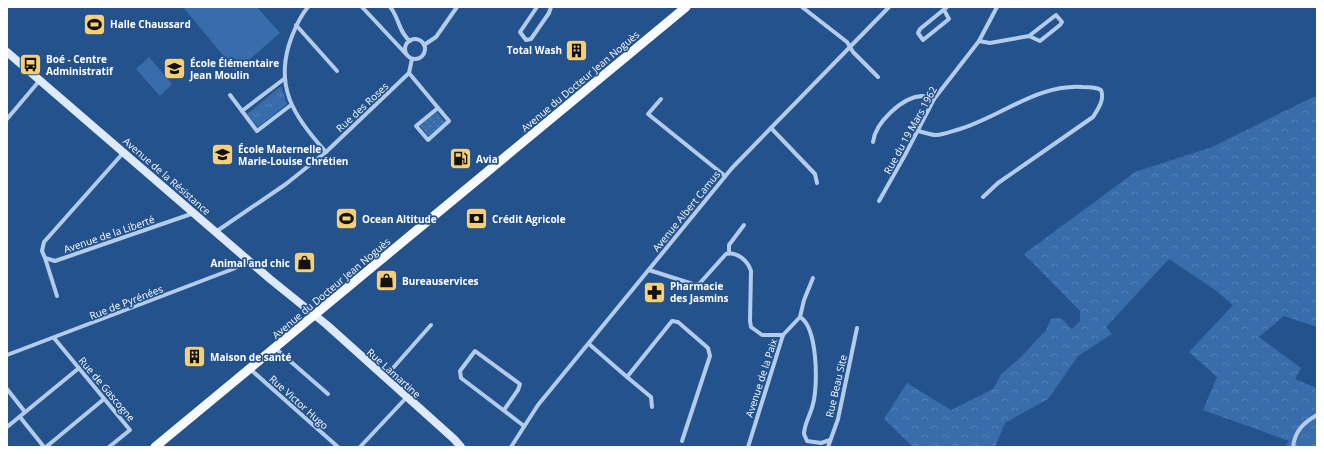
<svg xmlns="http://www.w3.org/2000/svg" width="1324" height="454" font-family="'Open Sans',sans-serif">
	<defs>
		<pattern id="grass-dots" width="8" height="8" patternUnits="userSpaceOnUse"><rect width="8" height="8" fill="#386caa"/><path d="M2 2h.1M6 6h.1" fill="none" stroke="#5682b7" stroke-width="1.8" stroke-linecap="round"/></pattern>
		<pattern id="forest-crowns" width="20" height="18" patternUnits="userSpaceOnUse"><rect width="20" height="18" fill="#386caa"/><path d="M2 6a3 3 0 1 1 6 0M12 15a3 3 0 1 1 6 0" fill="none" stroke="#5682b7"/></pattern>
		<pattern id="park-tufts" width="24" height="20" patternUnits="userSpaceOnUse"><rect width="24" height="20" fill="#386caa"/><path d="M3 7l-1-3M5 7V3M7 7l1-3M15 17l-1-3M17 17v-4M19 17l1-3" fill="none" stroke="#5682b7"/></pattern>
	</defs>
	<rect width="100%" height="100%" fill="#23528d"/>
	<!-- grass -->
	<polygon fill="url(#grass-dots)" points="437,112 445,122 428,136 420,126"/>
	<!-- forest -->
	<polygon fill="url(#forest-crowns)" points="1313,97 1317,97 1317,327 1284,316 1259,337 1301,368 1295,379 1317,388 1317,447 1284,447 1289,441 1203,410 1217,377 1189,352 1233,305 1215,290 1169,259 1106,327 1112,334 1078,356 1048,399 1005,423 995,447 913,447 884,419 907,383 951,410 993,389 1001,374 1020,358 1046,330 1051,319 1061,318 1072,329 1080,321 1080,311 1024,254 1135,172 1212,147"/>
	<!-- park -->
	<polygon fill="url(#park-tufts)" points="281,86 287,104 258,127 247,114"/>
	<!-- pitch -->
	<g fill="#386caa">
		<polygon points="183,7 257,7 280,33 236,71"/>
		<polygon points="149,57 172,84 160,96 136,69"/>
	</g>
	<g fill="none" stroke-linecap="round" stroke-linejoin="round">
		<!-- street -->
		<g stroke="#b3cceb" stroke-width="4">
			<path d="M308,7c-8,9 -12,19 -16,29 -19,49 1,80 34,116"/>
			<polyline points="362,7 406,54"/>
			<path d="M390,7c9,10 9,26 20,34"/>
			<polyline points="537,7 520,32 526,40 531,39 549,13 551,7"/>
			<polyline points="802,7 847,42 853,52 878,77"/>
			<polyline points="944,10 949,19 923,40 918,33 920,29 947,7"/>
			<polyline points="296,25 337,71"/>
			<circle cx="415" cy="49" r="10"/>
			<polyline points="979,41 990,43 1029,36 1056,15 1062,22 1060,25 1040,41 1029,36"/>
			<polyline points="424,45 436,37 457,7"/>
			<polyline points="409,73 449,121 428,140 416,126 438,108"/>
			<polyline points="284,79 242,111 257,131 291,105"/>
			<polyline points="230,95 242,111"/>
			<polyline points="661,99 648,114 725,176"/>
			<polyline points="7,119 40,80"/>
			<polyline points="771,128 815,174 817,183"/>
			<path d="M918,131c5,1 12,4 18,4 8,0 16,-4 24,-6 42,-13 77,-45 123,-42 6,0 13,0 18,3 4,9 -3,19 -8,27l-95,66 -15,14"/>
			<path d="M873,142c2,-19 29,-45 49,-46 4,0 8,2 12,3"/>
			<polyline points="124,152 44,242 42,251 45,258 55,261 194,213"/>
			<polyline points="879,201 905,155 934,99 979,41 997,7"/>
			<polyline points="217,231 286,184 326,152 409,73 412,59"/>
			<polyline points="729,253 729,245 744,225"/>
			<polyline points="45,258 57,296"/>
			<path d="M649,270l47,15 4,-2 26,-29c11,-3 22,7 25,17l-1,50 1,6 11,8h21"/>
			<polyline points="800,317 804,300 813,278"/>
			<polyline points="54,338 130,430 109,447"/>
			<polyline points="589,344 627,377 672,321 678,322 708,348 710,356 682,441"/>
			<polyline points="275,348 328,394"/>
			<polyline points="7,355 233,269 249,260"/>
			<polyline points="250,369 338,447"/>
			<polyline points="385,377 431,325"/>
			<polyline points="627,377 651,397 652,407"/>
			<polyline points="7,389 25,412"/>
			<polyline points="504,410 518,390 520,384 475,351 460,371 461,378 524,426"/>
			<polyline points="20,417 44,447"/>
			<polyline points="7,427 79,368"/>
			<polyline points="46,447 104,399"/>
			<polyline points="360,447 406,398"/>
			<polyline points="511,447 538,405 732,168 889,7"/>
			<path d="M748,447l35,-112 17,-18c18,11 18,69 13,87 -2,10 -9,20 -9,30l3,7 14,2 9,-3"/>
			<polyline points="828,447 838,419 857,328"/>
			<path d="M1293,447c2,-16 10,-24 24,-32"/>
		</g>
		<!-- secondary -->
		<polyline stroke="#deeaf9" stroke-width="8" points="7,52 270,279 327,325 454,439 461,447"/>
		<!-- primary -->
		<polyline stroke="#f7fafe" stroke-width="9" points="155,447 686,7"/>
	</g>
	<!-- icons -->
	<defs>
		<symbol id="stadium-square" viewBox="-11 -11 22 22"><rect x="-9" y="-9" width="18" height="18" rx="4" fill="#f6d076" stroke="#23528d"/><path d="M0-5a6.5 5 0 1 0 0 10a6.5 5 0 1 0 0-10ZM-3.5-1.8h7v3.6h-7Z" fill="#111"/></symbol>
		<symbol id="building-square" viewBox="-11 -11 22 22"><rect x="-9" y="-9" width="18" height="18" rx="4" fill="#f6d076" stroke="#23528d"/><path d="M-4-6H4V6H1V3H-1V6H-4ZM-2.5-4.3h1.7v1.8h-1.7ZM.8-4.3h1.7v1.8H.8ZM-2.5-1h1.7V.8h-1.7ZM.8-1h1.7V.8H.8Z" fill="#111"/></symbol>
		<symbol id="bus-square" viewBox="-11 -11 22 22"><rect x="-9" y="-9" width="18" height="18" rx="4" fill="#f6d076" stroke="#23528d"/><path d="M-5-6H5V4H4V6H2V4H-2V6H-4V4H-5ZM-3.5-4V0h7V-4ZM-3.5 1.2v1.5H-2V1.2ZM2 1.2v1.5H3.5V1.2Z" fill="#111"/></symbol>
		<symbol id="school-square" viewBox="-11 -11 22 22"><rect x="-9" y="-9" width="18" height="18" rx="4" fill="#f6d076" stroke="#23528d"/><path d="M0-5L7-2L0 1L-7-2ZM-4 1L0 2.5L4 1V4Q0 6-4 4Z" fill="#111"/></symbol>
		<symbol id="fuel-square" viewBox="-11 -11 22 22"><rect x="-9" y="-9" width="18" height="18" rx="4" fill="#f6d076" stroke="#23528d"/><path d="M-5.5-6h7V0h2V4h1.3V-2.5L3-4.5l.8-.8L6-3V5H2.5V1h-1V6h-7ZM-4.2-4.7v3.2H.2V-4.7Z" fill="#111"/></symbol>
		<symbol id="bank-square" viewBox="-11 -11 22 22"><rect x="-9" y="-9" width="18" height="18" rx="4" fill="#f6d076" stroke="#23528d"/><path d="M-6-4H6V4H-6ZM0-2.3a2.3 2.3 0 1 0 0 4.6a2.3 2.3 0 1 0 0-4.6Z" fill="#111"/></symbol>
		<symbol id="shop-square" viewBox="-11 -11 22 22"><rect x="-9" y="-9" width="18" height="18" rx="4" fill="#f6d076" stroke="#23528d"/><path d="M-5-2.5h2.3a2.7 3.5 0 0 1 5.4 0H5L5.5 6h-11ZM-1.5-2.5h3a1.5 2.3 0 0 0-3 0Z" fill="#111"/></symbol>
		<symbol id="pharmacy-square" viewBox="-11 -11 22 22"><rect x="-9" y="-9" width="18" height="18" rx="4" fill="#f6d076" stroke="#23528d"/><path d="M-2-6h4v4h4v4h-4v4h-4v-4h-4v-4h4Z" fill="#111"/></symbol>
	</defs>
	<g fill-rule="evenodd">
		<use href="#stadium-square" x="82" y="12" width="25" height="25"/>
		<use href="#building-square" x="564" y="38" width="25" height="25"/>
		<use href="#bus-square" x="18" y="52" width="25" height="25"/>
		<use href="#school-square" x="162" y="56" width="25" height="25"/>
		<use href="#school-square" x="210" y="142" width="25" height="25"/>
		<use href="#fuel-square" x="448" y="146" width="25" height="25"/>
		<use href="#stadium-square" x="334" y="206" width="25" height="25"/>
		<use href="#bank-square" x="464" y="206" width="25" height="25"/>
		<use href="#shop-square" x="292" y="250" width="25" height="25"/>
		<use href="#shop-square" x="374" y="268" width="25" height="25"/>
		<use href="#pharmacy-square" x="642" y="280" width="25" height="25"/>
		<use href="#building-square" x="182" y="344" width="25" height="25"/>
	</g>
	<g text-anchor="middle" stroke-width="3.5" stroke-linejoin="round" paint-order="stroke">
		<!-- poi labels -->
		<g font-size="10" font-weight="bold" fill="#fff" stroke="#23528d" text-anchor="start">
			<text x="110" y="28">Halle Chaussard</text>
			<text x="562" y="54" text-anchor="end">Total Wash</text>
			<text x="46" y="63">Boé - Centre<tspan x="46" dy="12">Administratif</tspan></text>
			<text x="190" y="67">École Élémentaire<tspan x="190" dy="12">Jean Moulin</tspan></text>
			<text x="238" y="153">École Maternelle<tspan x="238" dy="12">Marie-Louise Chrétien</tspan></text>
			<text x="476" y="163">Avia</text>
			<text x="362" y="223">Ocean Altitude</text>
			<text x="492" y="223">Crédit Agricole</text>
			<text x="290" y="267" text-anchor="end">Animal and chic</text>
			<text x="402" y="285">Bureauservices</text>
			<text x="670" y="290">Pharmacie<tspan x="670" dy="12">des Jasmins</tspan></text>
			<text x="210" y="361">Maison de santé</text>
		</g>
		<!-- street labels -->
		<g font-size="10" fill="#fff" stroke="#23528d">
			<text transform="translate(580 81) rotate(-40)" y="4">Avenue du Docteur Jean Noguès</text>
			<text transform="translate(362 107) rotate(-43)" y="4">Rue des Roses</text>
			<text transform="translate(910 130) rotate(-61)" y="4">Rue du 19 Mars 1962</text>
			<text transform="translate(167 176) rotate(41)" y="4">Avenue de la Résistance</text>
			<text transform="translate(686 211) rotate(-51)" y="4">Avenue Albert Camus</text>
			<text transform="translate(109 234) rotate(-19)" y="4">Avenue de la Liberté</text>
			<text transform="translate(331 288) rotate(-40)" y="4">Avenue du Docteur Jean Noguès</text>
			<text transform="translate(126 302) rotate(-21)" y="4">Rue de Pyrénées</text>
			<text transform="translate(394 373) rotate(42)" y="4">Rue Lamartine</text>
			<text transform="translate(761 378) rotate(-72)" y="4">Avenue de la Paix</text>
			<text transform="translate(836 386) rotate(-77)" y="4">Rue Beau Site</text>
			<text transform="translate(107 389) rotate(50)" y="4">Rue de Gascogne</text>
			<text transform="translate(299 402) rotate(42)" y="4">Rue Victor Hugo</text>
		</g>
	</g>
	<!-- border -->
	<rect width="1324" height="454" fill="none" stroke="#ffffff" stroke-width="16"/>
</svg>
